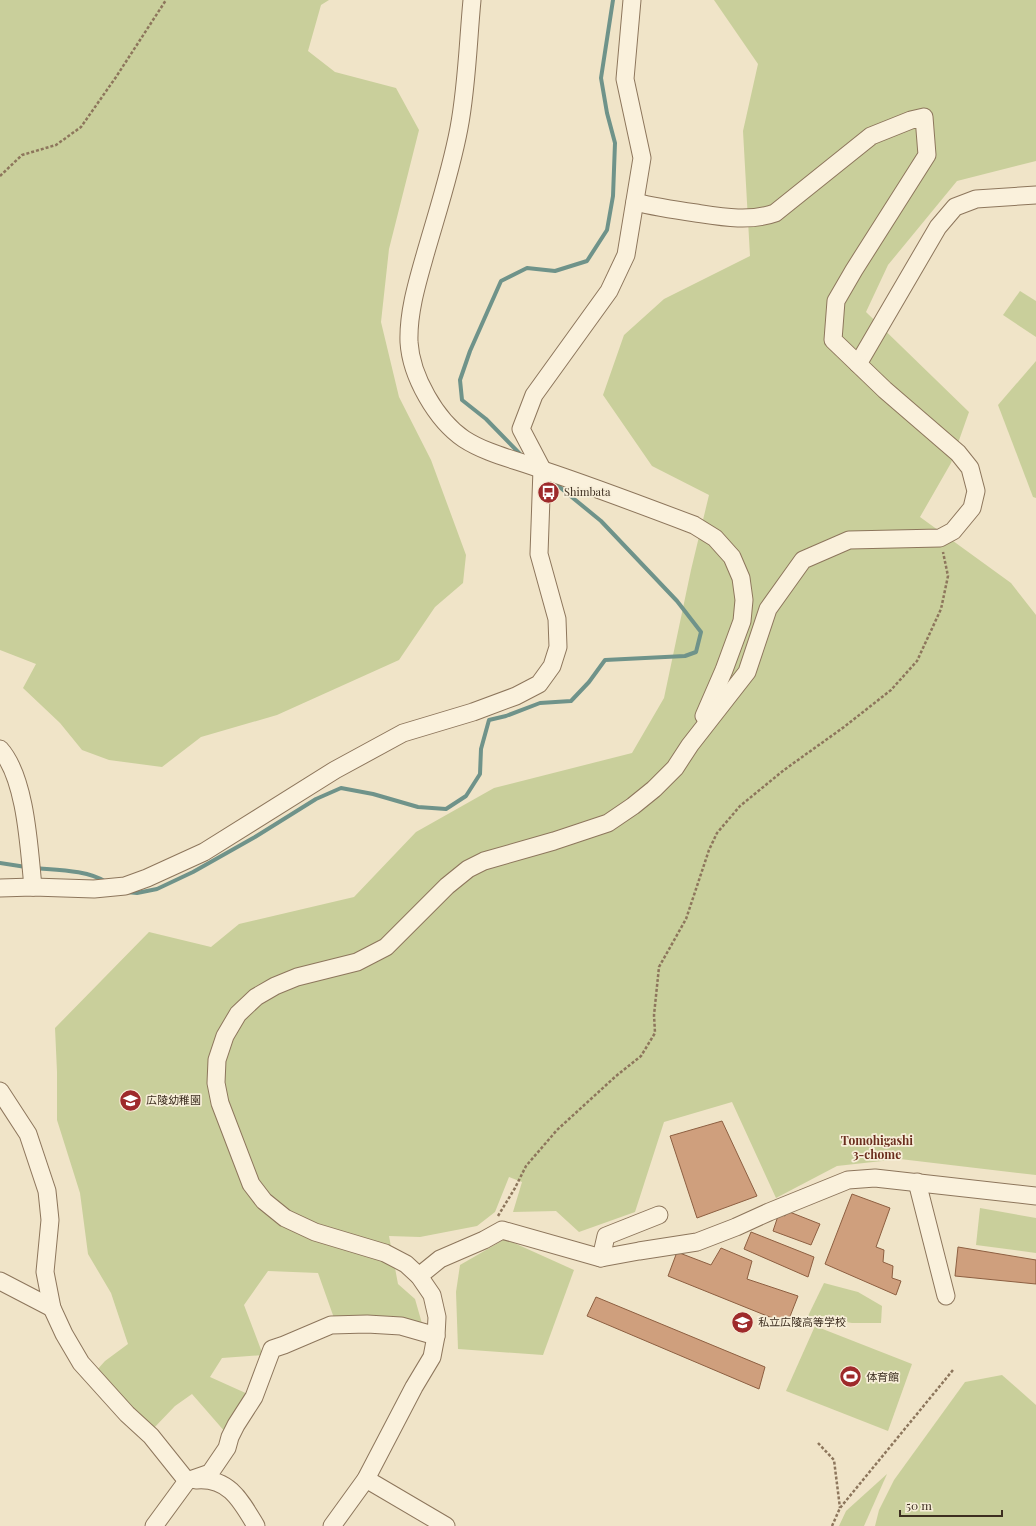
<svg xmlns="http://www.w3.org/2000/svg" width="1036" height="1526" font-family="'Playfair Display','Noto Sans JP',serif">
	<rect width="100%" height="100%" fill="#f0e4c8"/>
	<!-- green -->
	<g fill="#c9cf9b">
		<polygon points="0,0 329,0 321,5 308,51 335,72 396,88 419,130 389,249 381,322 399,397 431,460 466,555 463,583 435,607 399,660 277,715 201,737 162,767 109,760 82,750 60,723 23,688 36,664 0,650"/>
		<polygon points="714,0 1036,0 1036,161 957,181 888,265 866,312 969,412 951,463 920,517 1011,583 1036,615 1036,1175 900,1159 837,1166 776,1198 732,1102 664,1122 635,1212 579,1232 556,1211 513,1212 522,1182 509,1177 495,1212 477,1226 420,1237 389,1236 398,1284 415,1299 423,1327 334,1318 318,1273 268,1271 244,1305 263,1355 222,1358 210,1377 250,1395 226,1433 192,1394 175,1406 152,1430 96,1371 105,1361 128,1344 111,1293 88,1254 80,1193 57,1120 57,1072 55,1028 149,932 211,947 239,924 354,897 416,832 494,788 632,753 664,698 691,570 709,495 652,466 603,395 624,335 664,299 750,256 743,131 758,64"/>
		<polygon points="1020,291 1036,301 1036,337 1003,315"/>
		<polygon points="1036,361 1036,498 1033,497 998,405"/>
		<polygon points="980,1208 1036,1218 1036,1253 976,1245"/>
		<polygon points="505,1239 574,1270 543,1355 458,1349 456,1292 460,1265"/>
		<polygon points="824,1283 858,1292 882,1306 881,1323 852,1323 808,1316"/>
		<polygon points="815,1326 912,1364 888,1431 786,1391"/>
		<polygon points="1002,1375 1036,1405 1036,1526 875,1526 879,1510 894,1480 965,1382"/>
		<polygon points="887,1474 864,1526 839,1526 846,1511"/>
	</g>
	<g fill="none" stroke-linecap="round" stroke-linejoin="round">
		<!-- stream -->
		<g stroke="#6f938a" stroke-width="4">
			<polyline points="521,455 486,419 462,400 460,380 470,351 501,281 527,268 555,271 587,261 607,230 613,196 615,143 607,113 601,78 613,0"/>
			<polyline points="0,863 26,867"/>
			<path d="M35,868c22,2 53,2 71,14"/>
			<polyline points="126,892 137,893 157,889 193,872 255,837 316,799 341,788 373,794 418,807 446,809 466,796 480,774 481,749 489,720 506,716 540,703 571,701 589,682 605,660 685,656 696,652 701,632 677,601 601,521 551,480"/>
		</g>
	</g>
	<!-- building -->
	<g fill="#cf9f7d" stroke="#8d5f41">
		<polygon points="722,1121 757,1196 697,1218 670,1136"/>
		<polygon points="852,1194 890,1208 876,1247 884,1250 883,1262 893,1266 892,1278 901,1281 896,1295 825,1264"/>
		<polygon points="787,1211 820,1224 811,1245 773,1231 779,1213 785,1216"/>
		<polygon points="751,1232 814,1257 808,1277 744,1249"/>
		<polygon points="958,1247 1036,1260 1036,1284 955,1276"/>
		<polygon points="721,1248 752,1261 747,1279 798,1296 787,1324 668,1276 677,1252 711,1265"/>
		<polygon points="596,1297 765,1367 759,1389 587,1316"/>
	</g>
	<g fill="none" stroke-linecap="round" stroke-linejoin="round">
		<defs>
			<g id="minor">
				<path d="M472,0c-4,42 -5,86 -13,128 -8,43 -22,85 -34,127 -8,28 -17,58 -16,87 2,34 27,78 55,97 23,15 53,21 79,31 51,17 101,36 151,55l21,13 17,19 9,21 3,22 -2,21 -18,49 -20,46"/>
				<polyline points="858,364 938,227 955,207 976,199 1036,195"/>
				<path d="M0,749c26,29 29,99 33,138"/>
				<polyline points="0,888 33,887 94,889 125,886 147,878 204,852 335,770 403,733 473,712 516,696 539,684 552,666 558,647 557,619 539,554 542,469 521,429 534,395 609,291 626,255 642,158 625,79 632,0"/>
				<polyline points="0,1091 28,1134 47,1191 50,1220 45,1272 52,1308 64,1334 81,1363 127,1414 151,1436 187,1481"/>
				<polyline points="917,1182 946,1296"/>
				<polyline points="601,1258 606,1236 659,1215"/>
				<polyline points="419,1276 440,1259 484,1240 502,1230 601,1258 639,1251 697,1242 736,1227 769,1212 848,1180 875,1178 1036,1196"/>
				<polyline points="0,1281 52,1308"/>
				<polyline points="366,1479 446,1526"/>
				<path d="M196,1480c33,-3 45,21 60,46"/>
				<polyline points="154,1526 187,1481 210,1473 227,1448 230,1437 236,1425 254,1397 272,1349 284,1345 331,1325 367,1324 401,1326 436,1336"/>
				<path d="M332,1526l34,-47 48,-92 18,-30 4,-21 1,-19 -5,-22 -13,-19 -13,-12 -21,-11 -70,-21 -30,-14 -21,-17 -13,-17 -31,-81 -4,-20 1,-23 8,-24 13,-22 18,-17 19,-11 22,-9 60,-15 29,-15 61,-61 21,-17 16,-8 70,-20 54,-18 25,-17 21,-17 21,-21 15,-23 57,-73 21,-63 35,-49 46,-20 91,-2 13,-7 19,-23 4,-17 -6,-23 -12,-15 -73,-63 -52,-50 3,-39 18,-31 73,-115 -3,-38 -13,3 -40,16 -96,77c-25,9 -53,4 -79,0 -21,-3 -41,-6 -61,-11"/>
			</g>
		</defs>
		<!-- minor casing -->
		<use href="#minor" stroke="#8d765c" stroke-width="19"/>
		<!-- path -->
		<g stroke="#8d765c" stroke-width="2.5" stroke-dasharray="3 2" stroke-linecap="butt">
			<polyline points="0,176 22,155 56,145 81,127 116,77 166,0"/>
			<polyline points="498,1216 515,1188 526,1166 557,1130 616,1076 641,1056 655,1033 654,1015 659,967 686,919 709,850 717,833 740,806 784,770 844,727 891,690 917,661 941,609 948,576 943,552"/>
			<polyline points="818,1443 834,1460 840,1508"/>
			<polyline points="832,1526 840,1508 953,1370"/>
		</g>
		<!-- minor -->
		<use href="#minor" stroke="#faf1dc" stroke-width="17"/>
	</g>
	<!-- icons -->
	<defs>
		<symbol id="bus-disc" viewBox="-11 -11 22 22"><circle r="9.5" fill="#9e2a2b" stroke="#f7eed8"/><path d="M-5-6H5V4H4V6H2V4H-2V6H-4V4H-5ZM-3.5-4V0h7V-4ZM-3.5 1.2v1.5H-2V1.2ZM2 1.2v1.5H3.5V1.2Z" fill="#fff"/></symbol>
		<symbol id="school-disc" viewBox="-11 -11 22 22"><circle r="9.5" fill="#9e2a2b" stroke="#f7eed8"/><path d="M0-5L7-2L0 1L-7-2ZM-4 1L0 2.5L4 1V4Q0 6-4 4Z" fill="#fff"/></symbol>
		<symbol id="stadium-disc" viewBox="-11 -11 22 22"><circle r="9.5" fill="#9e2a2b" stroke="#f7eed8"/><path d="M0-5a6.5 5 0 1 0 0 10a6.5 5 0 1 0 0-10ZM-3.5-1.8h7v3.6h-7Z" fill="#fff"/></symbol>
	</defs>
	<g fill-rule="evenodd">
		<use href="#bus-disc" x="536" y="480" width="25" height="25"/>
		<use href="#school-disc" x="118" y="1088" width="25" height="25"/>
		<use href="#school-disc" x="730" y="1310" width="25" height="25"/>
		<use href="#stadium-disc" x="838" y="1364" width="25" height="25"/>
	</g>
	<g text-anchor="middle" stroke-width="3.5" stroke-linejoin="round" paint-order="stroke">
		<!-- poi labels -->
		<g font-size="11" fill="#3d2e20" stroke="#f7eed8" text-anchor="start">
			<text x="564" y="496">Shimbata</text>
			<text x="146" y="1104">広陵幼稚園</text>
			<text x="758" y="1326">私立広陵高等学校</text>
			<text x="866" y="1381">体育館</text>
		</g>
		<!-- neighbourhood labels -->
		<g font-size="12" font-weight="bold" fill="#6b2e1e" stroke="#f7eed8">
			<text x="877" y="1145">Tomohigashi<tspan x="877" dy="14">3-chome</tspan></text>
		</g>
	</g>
	<!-- scale -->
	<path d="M900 1510v6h102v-6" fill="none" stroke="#3d2e20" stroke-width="2"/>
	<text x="906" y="1510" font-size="12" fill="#3d2e20" stroke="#f7eed8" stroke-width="3" paint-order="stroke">50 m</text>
</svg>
